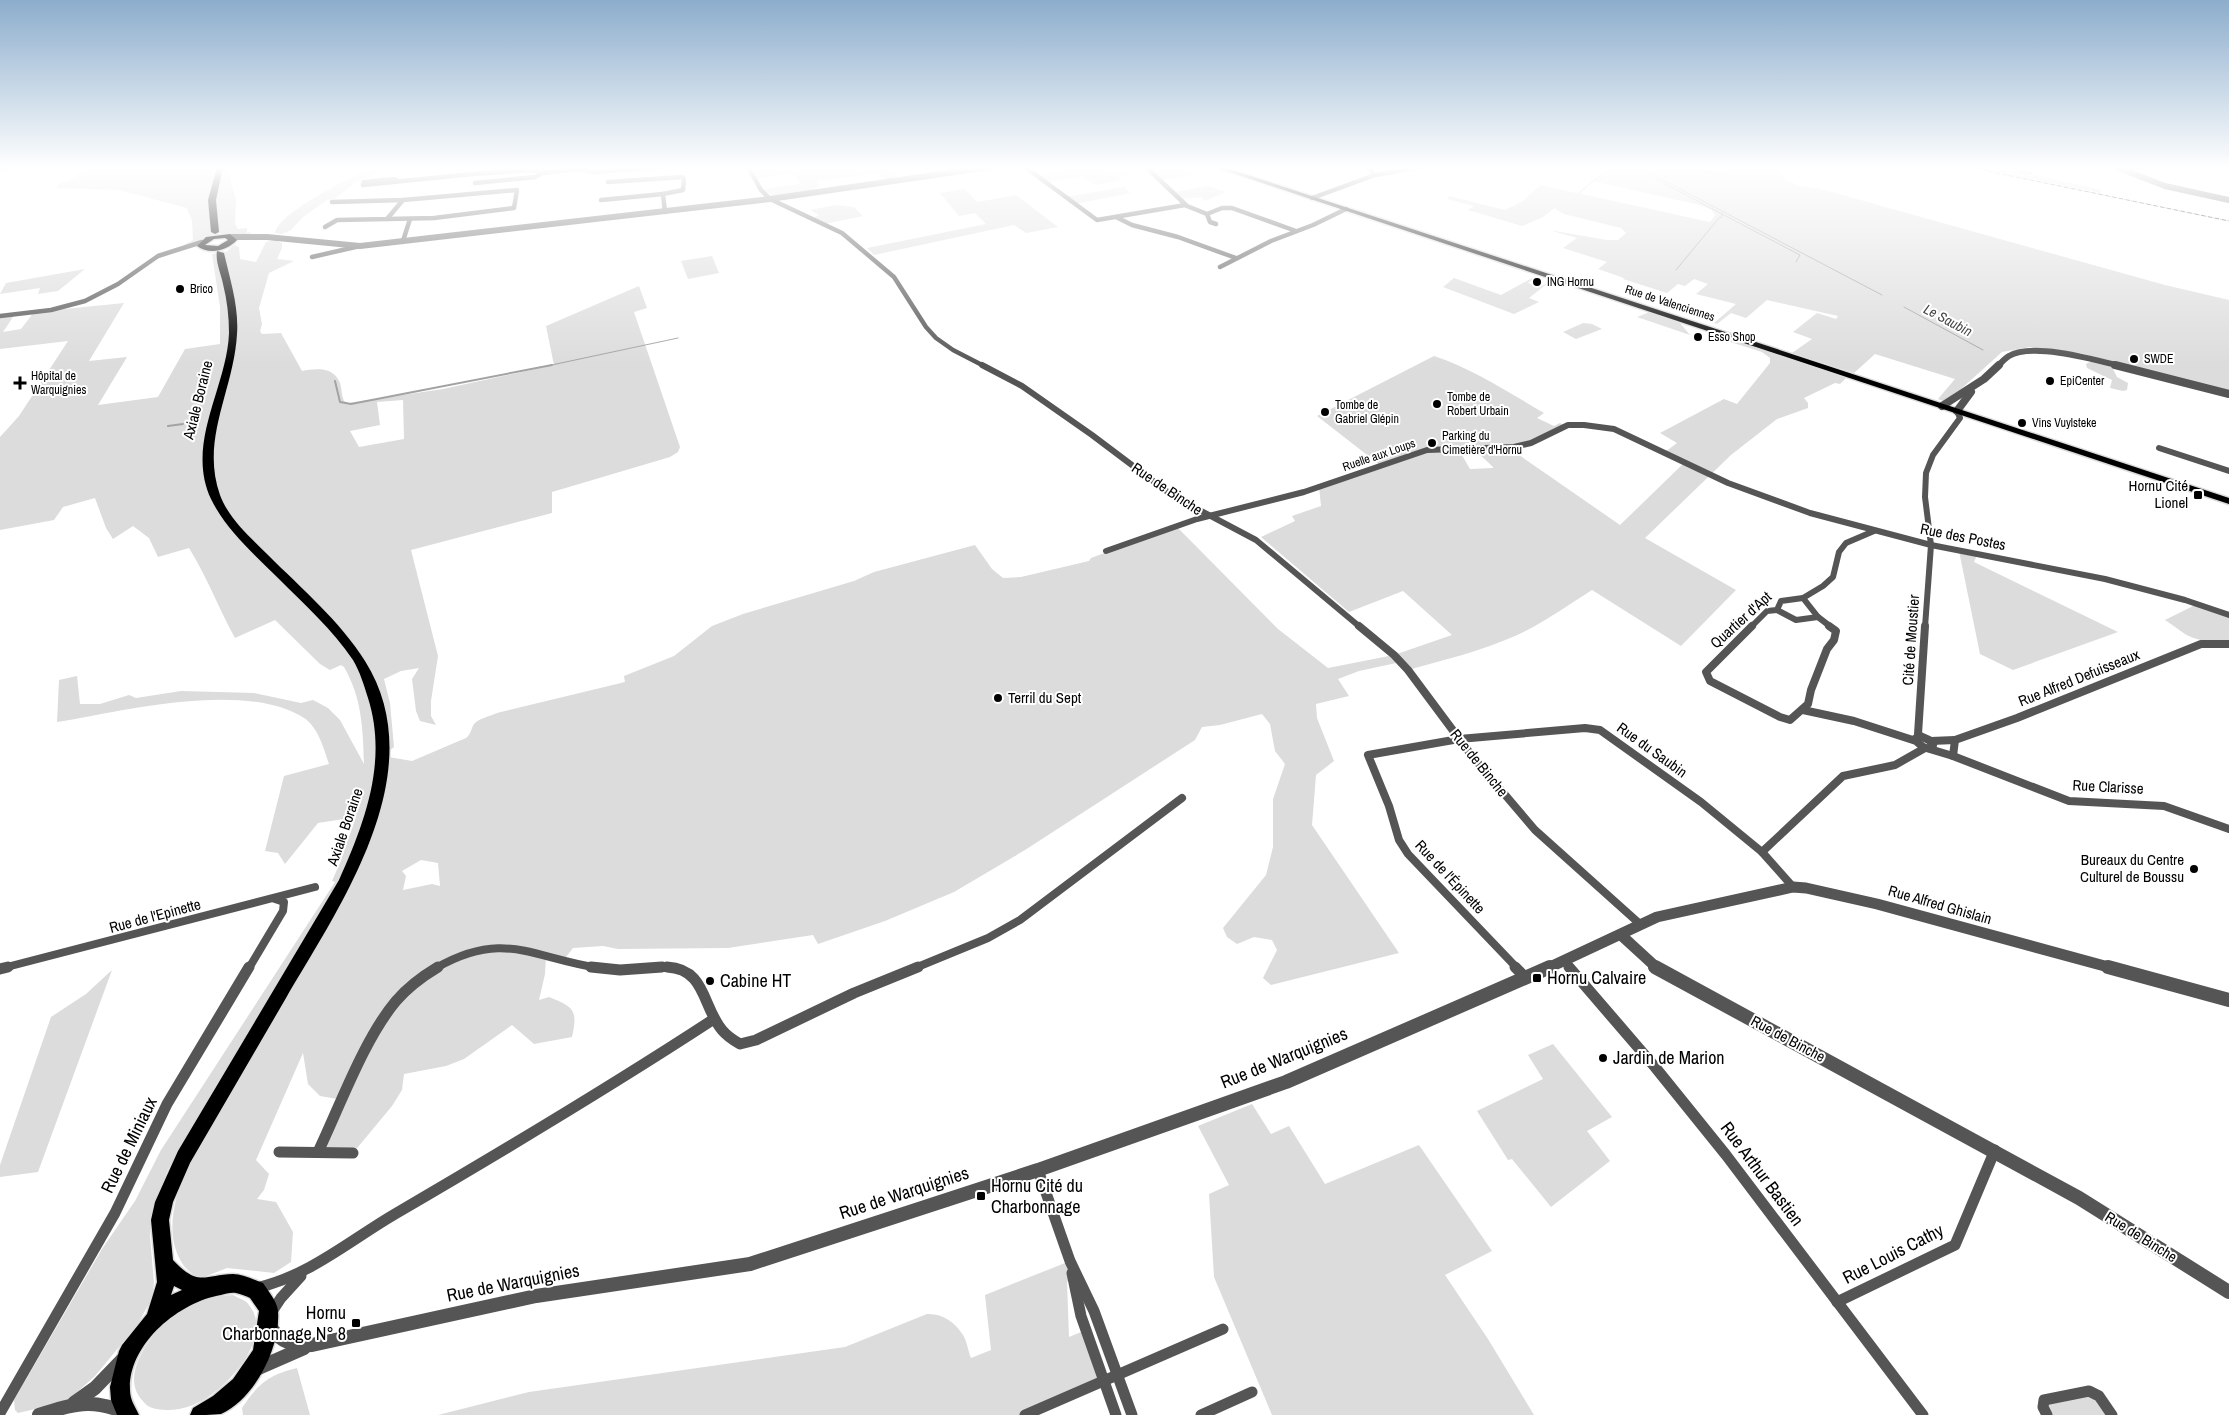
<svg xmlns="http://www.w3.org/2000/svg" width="2229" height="1415" font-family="'Archivo Narrow',sans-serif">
	<rect width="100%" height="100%" fill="#fff"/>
	<!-- green -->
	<g fill="#dcdcdc" fill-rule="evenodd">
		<polygon points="87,167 246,167 228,170 236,200 235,224 238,229 247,228 247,233 251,232 249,235 232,237 215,232 211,237 185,248 184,245 193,240 192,221 187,208 119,190 56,188 60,183 68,182"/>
		<path d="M372,167h19l-33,14 -24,18 -7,1 -24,17 -12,13 -9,4 -7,-1c5,-22 76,-55 97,-66z"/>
		<polygon points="759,167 892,167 901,181 885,183 878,173 817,181 820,187 814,188 817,193 774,196 761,190 800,184 793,173 755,179 749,168"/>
		<polygon points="1082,167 1106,167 1111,171 1109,171 1110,173 1128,171 1132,174 1119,177 1122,180 1095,185 1082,176 1047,183 1037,176"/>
		<polygon points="1168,167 1203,167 1181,170 1193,175 1162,180 1150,169"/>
		<polygon points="1610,167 1620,167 1637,171 1631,167 1776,167 1786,180 1800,186 1821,189 2165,285 2229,300 2229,391 2080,353 2030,347 2002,352 1961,389 1943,401 1938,399 1955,379 1875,354 1854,373 1792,353 1812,339 1793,332 1817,313 1836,319 1838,316 1767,300 1746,318 1731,313 1717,324 1714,323 1736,304 1696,294 1708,284 1694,279 1685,286 1678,284 1667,293 1623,279 1624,278 1598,269 1607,262 1563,248 1577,238 1549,230 1607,240 1618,240 1626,233 1621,228 1564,214 1554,208 1543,217 1522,226 1468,210 1474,206 1447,199 1449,196 1505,210 1523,201 1540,185 1710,222 1715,215 1712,210 1700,205 1593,181"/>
		<polygon points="1976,167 2001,167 2102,190 2100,193"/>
		<polygon points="1208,186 1226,192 1205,201 1202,197 1180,199 1174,192"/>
		<polygon points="1124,187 1130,193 1075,204 1066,197"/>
		<polygon points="965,189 977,202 1016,195 1058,227 1026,233 1014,225 874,255 867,248 986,224 975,213 959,216 940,193"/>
		<polygon points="836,205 854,207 863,216 824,224 811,219 819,215 810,210"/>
		<path d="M275,240l7,3v5l-5,11 17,2 -25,12 -10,35 3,16 -2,7 2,3 19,-1 21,38c12,-2 30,-5 37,10 3,5 2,14 5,20l4,2 95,-14 111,-24 -8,-39 93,-40 8,22 -13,4 46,135 -2,5 -8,5 -118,35v21l-141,37 27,106 -7,45v15l5,9 -16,-4 -4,-10 -4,-32 7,-11 -18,3 -17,8 6,24 4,44 -11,9 29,5 54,-23c5,-4 5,-9 8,-14 5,-6 17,-8 23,-11l128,-31 -1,-6 50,-20 38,-30 31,-12 111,-33 20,-9 101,-27 17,24 11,9 18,-1 68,-16 2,-3 85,-32 102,103 50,39 66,-13 58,-20 -49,-44 -54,21 -88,-75 34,-16 -3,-5 29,-10 -2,-19 61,-22 -63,-49 117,-60c39,13 74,36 110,57l-7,5 17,8 6,-3 5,3 -26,14 -30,8 111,77 65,-63 -20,-10 12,-9 -17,-10 64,-34 13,5 33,-41v-5l-8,-6 -38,-12 -1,-3 123,41 -6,6 -5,-1 -31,15 4,5v5l-31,11 -46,36 -86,83 91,52 -55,56 -89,-56c-25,16 -50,34 -77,46 -34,15 -71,24 -107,34l-7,-8 -42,9 -21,8 11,17 -33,8 1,14 17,43 -18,14 -4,50 87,128 -128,32 -8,-7 14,-28 -5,-10 -18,-3 -17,7 -10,-7 -4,-9 43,-53 7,-28v-48l12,-35 -10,-13 -5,-27 -8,-10 -42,11 -18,2 -7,13 -170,110 -71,42 -69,29 -67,23 -5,-9 -85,13 -110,1 -15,-3 -30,2 -10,13 -17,-5 -1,18 -6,26 10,-3c25,10 29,13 23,40l-38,7 -22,-19 -48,34 -18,7 -42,8 -2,16 -10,16 -39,47 -35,-1 25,-52 -23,-4 -12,-12 -5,-31 -47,107 13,14 -5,16 -7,9 19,3 17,30 -2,30 -17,11 -47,-5 -28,11c-5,-4 -11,-8 -15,-13 -22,-31 -8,-70 3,-102l154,-259 12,-23 -7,1 -106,164 -72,122 -17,45 -1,23 4,45 -2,16 -14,26 -43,52 -29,26 -48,11 -3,-3 -1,-10 88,-151 33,-48 26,-51 174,-268 -3,-1 8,-18 16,-46 -38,6 -33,41 -7,-11 -13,-2 19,-75 45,-12c-5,-15 -11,-37 -25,-46 -60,-38 -181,-7 -247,4l2,-42 18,-4 3,28h20l29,-9 7,3 45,-7 73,2 47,10 12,-3 15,8 12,12 24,44c-1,-35 -2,-66 -20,-97l-3,-2 -11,5 -10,-6 -45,-44 -40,18c-16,-29 -28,-61 -46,-90l-31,9 -9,-19 -16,-12 -20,13 -7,-11 -11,-30 -32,9 -9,13 -54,10v-93l19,-21 49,-75 -68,8v-33l15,-2 -12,18 18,-3 13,-17 90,-9 -35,58 38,-4 -29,48 60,-8 27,-48 35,-5v-37l-8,-53 14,-2 8,-7 5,2 1,12 16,3 10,-20zM403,400l1,39 -45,8 -9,-16 30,-6 -3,-23zM1474,449l19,18v1l-23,1 -11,-19zM421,860l17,3 2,23 -8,-2 -29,6 3,-14 -4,-5z"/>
		<polygon points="712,256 719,273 688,279 681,261"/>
		<polygon points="85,269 58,291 38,294 40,288 0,294 6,283"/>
		<polygon points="1454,278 1501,295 1532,278 1534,278 1528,283 1539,287 1548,283 1529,298 1539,302 1514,314 1443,287"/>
		<polygon points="1652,311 1682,321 1680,323 1690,335 1637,317"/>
		<polygon points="1583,323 1592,324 1602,329 1576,339 1563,332"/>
		<polygon points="2090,362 2099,362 2112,367 2117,377 2128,383 2127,390 2123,391 2110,388 2112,380 2087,368 2086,364"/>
		<polygon points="1959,551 1977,555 1974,562 2118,632 2013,670 1980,654"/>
		<path d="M2195,605l34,12v25c-11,-2 -21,0 -32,-3 -11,-2 -22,-13 -32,-19z"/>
		<polygon points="112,970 38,1172 0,1177 0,1165 51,1017 86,994"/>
		<polygon points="1553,1044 1612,1117 1587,1131 1610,1161 1551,1207 1512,1159 1508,1160 1477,1111 1543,1079 1528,1055"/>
		<polygon points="1252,1104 1271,1134 1289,1126 1325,1184 1419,1145 1492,1251 1445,1275 1488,1339 1534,1415 1272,1415 1214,1277 1209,1194 1229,1185 1198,1126"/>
		<path d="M1070,1261l3,16 -6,5 2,55 17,-7 18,51 -79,34h-587l91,-23 316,-45 82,-33c15,-1 28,8 36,21 4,6 5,16 8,23l20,-8 -6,-55z"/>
		<path d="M233,1295c5,3 13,5 16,10 27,33 -26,89 -56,100 -13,5 -24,6 -37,4 -8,-2 -10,-4 -15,-10 -24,-29 20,-78 45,-93 15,-8 30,-10 47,-11z"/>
		<path d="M297,1368l13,47h-67l-1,-7c16,-24 26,-33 55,-40z"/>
		<polygon points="2089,1391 2112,1415 2047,1415 2044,1400"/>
	</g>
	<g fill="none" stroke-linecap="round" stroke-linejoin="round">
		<!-- stream-far1 -->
		<g stroke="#a3a3a3" stroke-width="1">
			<polyline points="1620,167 1646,174 1800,255 1796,262"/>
			<polyline points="1638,167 1882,295"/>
			<polyline points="1682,167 1727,176"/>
			<polyline points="1579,193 1610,167"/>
			<polyline points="1676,270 1719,218 1722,217 1722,213"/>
			<polyline points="1904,307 1983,350"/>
			<polyline points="547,366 678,338"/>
		</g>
		<!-- stream -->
		<g stroke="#a3a3a3" stroke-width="2">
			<polyline points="335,381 340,402 351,404 552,365"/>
			<polyline points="168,426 183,424"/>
		</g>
		<defs>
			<g id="primary">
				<polygon points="217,167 223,167 216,200 219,232 215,234 211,232 208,200"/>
				<polygon points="1214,167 1224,167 2229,498 2229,504"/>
				<path d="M230,234l7,6c-10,11 -28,15 -40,6l9,-9zM225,238l3,2 -10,6 -13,-1 9,-6z"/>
				<path d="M217,251l7,2c6,26 15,54 13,81 -3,56 -37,105 -17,161 9,24 30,42 48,60 33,33 72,66 97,106 69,110 -24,243 -79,337 -32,55 -64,110 -96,165l-17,39 -4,18 4,40c25,27 31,15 60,14 9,0 22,6 30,9 5,8 14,18 15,28 3,35 -23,88 -57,103 -8,1 -22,1 -31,1l3,-7 20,-12 20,-17 20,-29 6,-39 -9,-13c-4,-2 -9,-4 -14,-5 -5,-1 -11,1 -15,2 -42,7 -93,49 -91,95 0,10 5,16 9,25h-22l-6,-15 -1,-13 9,-36 3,-6 25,-31 10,-32 -6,-62 4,-18 23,-51 161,-271c26,-58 49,-119 29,-182 -4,-13 -8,-26 -15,-38 -20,-30 -49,-56 -74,-81 -24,-24 -53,-49 -68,-80 -26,-56 16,-111 18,-166 0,-17 -2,-33 -6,-49 -2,-10 -8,-23 -6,-33zM174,1286l8,4 -11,5z"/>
			</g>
		</defs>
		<!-- primary casing -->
		<use href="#primary" stroke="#dbdbdb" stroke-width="3"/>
		<!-- minor-far3 -->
		<g stroke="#555" stroke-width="4.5">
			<polyline points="580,167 579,169 595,172 662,167"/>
			<polyline points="748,167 761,190 770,199 842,233 894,277 926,327 936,338 953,350 984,366"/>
			<polyline points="1025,167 1097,220 1185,205"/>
			<polyline points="1146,167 1187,206 1207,214 1222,208 1232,208 1296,231"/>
			<polyline points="1367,167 1375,175"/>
			<polyline points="2119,169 2142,167"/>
			<polyline points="398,181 395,179 364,182 363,185 472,174 532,170 544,172"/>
			<polyline points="608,182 682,177 684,179 683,190 663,194 665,212"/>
			<polyline points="475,183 535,177 542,173 579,169"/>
			<polyline points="1312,198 1375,175 1421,167"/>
			<polyline points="601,200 663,194"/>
			<polyline points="332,202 403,200 517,190 514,208 434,218 387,219"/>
			<polyline points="1207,214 1210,222 1216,224"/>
			<polyline points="1116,217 1132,225 1178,237 1236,258"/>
			<polyline points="325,227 337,220 387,219 403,200"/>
			<polyline points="403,241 410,219"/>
			<polyline points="312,257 360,246"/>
			<polyline points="1220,267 1271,241 1313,225 1346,209"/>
			<polyline points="0,316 51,310 85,301 118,284 158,256 202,242"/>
		</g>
		<!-- minor-far2 -->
		<g stroke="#555" stroke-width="6">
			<polyline points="982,365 1022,386 1092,435 1173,496 1256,540 1360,627"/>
			<polyline points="2159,448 2229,471"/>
			<polyline points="1106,551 1197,519 1304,492 1427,450 1514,447 1531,443 1568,425 1584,425 1614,429 1728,483 1810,513 1931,545 2105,579 2185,600 2229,615"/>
			<polyline points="1803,598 1823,586 1833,577 1839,552 1846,543 1874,531"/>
			<polyline points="1777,610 1796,620 1818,617"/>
			<polyline points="1751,627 1767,611 1777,610 1781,601 1803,598 1818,617 1831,627"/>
			<polyline points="1925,627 1931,545 1925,497 1926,473 1933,455 1960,418 1957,411"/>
		</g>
		<!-- minor-far1 -->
		<g stroke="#555" stroke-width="8">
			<polyline points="1359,626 1394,655 1408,670 1472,756 1535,830 1641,925"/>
			<polyline points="1752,626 1706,672 1710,681 1780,717 1790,720 1808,704 1811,690 1827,649 1834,640 1836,631 1829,626"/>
			<polyline points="1803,710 1854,721 1916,741 1923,747 1953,756 2069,801 2164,806 2229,829"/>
			<polyline points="1920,736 1918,734 1925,626"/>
			<polyline points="1916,738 1920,736 1929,740 1933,745 1930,748"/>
			<polyline points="1931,741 1955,740"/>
			<polyline points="1953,756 1955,740 2017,718 2201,644 2229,644"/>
			<polyline points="1762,852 1843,776 1895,765 1925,748"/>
			<polyline points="1564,961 1570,968"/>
			<polyline points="3,968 315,887"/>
			<polyline points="249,968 283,911 284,902 275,899"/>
			<path d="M436,968c68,-39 96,-10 163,0"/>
			<polyline points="646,968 678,968"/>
			<polyline points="915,968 988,938 1020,920 1182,798"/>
			<polyline points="1517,968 1408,854 1399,840 1389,806 1368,755 1459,739 1585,728 1600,730 1701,802 1762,852 1793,887"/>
		</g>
		<!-- minor -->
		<g stroke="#555" stroke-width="11">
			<polyline points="591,967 620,970 662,967"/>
			<path d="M667,967c39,2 35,39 55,63 5,6 11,10 18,14l16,-4 98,-47 64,-26"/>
			<polyline points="1515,967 1526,978"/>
			<polyline points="1569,967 1655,1067 1726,1155 1923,1415"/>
			<polyline points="0,969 8,967"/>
			<polyline points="279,1152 353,1153"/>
			<path d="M318,1152c22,-46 46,-113 78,-151 12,-14 27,-25 42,-34"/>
			<polyline points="1038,1170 1070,1261 1094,1311 1132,1415"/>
			<polyline points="1072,1273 1081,1316 1116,1415"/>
			<path d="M256,1288c53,-12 93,-47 139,-74 108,-63 215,-127 319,-195"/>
			<polyline points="1837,1302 1955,1245 1995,1150"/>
			<polyline points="271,1313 281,1298 301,1276"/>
			<polyline points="0,1413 115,1213 167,1104 249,967"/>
			<polyline points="1025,1415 1223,1329"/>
			<polyline points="1201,1415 1252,1392"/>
			<polyline points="2047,1415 2043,1407 2044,1400 2089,1391 2099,1396 2112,1415"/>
		</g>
		<!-- tertiary-far3 -->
		<g stroke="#555" stroke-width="6">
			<polyline points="2116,167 2165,186 2229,200"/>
			<polyline points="0,168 9,167"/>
			<polyline points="232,237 267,237 360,246 770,199 989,167"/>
			<path d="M1998,366c3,-3 7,-8 11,-10 23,-14 87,4 111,10"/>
		</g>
		<!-- tertiary-far2 -->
		<g stroke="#555" stroke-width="8">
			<polyline points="2115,365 2229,394"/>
			<polyline points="1942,406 1984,379 1999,365"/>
			<polyline points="1957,411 1971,392"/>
		</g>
		<!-- tertiary-far1 -->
		<g stroke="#555" stroke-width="11">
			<polyline points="1621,935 1657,968"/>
			<polyline points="1548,968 1657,917 1793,887 1806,888 1877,904 2112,968"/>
		</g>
		<!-- tertiary -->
		<g stroke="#555" stroke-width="14">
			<polyline points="1655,967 2079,1198 2229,1292"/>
			<polyline points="2108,967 2229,1000"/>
			<path d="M270,1327c11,15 23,19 42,18l224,-49 214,-32 288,-94 248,-88 264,-115"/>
			<polyline points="256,1369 304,1348"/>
			<polyline points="74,1403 95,1388 122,1360"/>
			<path d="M39,1415c33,-11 54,-17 87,-2"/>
		</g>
		<!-- primary -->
		<use href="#primary" fill="#000" fill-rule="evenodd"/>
		<!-- rail -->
		<g stroke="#000" stroke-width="1" stroke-dasharray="4.5 1 0.5 1" stroke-linecap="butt">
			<polyline points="1968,167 2229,221"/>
			<polyline points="2007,167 2034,174"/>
		</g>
	</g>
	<!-- sky -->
	<linearGradient id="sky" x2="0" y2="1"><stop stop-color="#8cadcc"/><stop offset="0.46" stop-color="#fff"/><stop offset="1" stop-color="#fff" stop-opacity="0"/></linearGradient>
	<rect width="2229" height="365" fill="url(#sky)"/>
	<!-- markers -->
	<g fill="#000" stroke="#fff" stroke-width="2">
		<circle cx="1537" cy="282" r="5"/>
		<circle cx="180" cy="289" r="5"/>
		<circle cx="1698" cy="337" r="5"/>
		<circle cx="2134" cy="359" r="5"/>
		<circle cx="2050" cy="381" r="5"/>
		<path d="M17.5 375.5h5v5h5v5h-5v5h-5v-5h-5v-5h5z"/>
		<circle cx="1437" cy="404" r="5"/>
		<circle cx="1325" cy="412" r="5"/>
		<circle cx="2022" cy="423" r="5"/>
		<circle cx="1432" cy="443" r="5"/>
		<rect x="2193" y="490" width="10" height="10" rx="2.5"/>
		<circle cx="998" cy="698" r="5"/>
		<circle cx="2194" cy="869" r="5"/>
		<rect x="1532" y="973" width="10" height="10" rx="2.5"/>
		<circle cx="710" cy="981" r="5"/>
		<circle cx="1603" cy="1058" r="5"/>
		<rect x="976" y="1191" width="10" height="10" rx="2.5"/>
		<rect x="351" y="1318" width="10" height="10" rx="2.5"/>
	</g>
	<g text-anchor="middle" stroke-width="4" stroke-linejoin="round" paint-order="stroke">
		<!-- far-poi labels -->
		<g font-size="12" fill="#000" stroke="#fff" text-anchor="start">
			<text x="1547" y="286">ING Hornu</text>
			<text x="190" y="293">Brico</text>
			<text x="1708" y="341">Esso Shop</text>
			<text x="2144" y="363">SWDE</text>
			<text x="31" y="380">Hôpital de<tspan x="31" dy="14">Warquignies</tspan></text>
			<text x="2060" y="385">EpiCenter</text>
			<text x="1447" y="401">Tombe de<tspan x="1447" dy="14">Robert Urbain</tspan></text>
			<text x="1335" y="409">Tombe de<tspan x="1335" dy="14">Gabriel Glépin</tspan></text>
			<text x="2032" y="427">Vins Vuylsteke</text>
			<text x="1442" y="440">Parking du<tspan x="1442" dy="14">Cimetière d'Hornu</tspan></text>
		</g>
		<!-- far-street labels -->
		<g font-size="12" fill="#000" stroke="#fff">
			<text transform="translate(1670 303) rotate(18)" y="4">Rue de Valenciennes</text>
			<text transform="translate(1379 455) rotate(-19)" y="4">Ruelle aux Loups</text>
		</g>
		<!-- far-water labels -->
		<g font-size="14" font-style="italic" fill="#444" stroke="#fff">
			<text transform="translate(1948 320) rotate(28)" y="5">Le Saubin</text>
		</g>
		<!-- street labels -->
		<g font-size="15" fill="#000" stroke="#fff">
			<text transform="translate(198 400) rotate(-76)" y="5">Axiale Boraine</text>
			<text transform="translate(1167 489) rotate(34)" y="5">Rue de Binche</text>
			<text transform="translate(1963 537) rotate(11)" y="5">Rue des Postes</text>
			<text transform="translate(1741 620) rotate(-42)" y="5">Quartier d'Apt</text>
			<text transform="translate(1911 640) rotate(-86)" y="5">Cité de Moustier</text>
			<text transform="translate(2079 678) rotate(-22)" y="5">Rue Alfred Defuisseaux</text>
			<text transform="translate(1652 750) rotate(36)" y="5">Rue du Saubin</text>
			<text transform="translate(1479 763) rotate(51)" y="5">Rue de Binche</text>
			<text transform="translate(2108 787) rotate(3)" y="5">Rue Clarisse</text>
			<text transform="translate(345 827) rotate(-71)" y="5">Axiale Boraine</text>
			<text transform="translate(1450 877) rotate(47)" y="5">Rue de l'Épinette</text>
			<text transform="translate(1940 905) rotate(16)" y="5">Rue Alfred Ghislain</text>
			<text transform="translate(155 916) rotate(-15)" y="5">Rue de l'Epinette</text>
			<text transform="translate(1788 1039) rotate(28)" y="5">Rue de Binche</text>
			<text transform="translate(2141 1237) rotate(32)" y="5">Rue de Binche</text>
		</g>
		<!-- poi labels -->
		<g font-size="15" fill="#000" stroke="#fff" text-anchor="end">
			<text x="2188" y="491">Hornu Cité<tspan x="2188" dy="17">Lionel</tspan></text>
			<text x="1008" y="703" text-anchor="start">Terril du Sept</text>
			<text x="2184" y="865">Bureaux du Centre<tspan x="2184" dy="17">Culturel de Boussu</tspan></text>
		</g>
		<!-- near-poi labels -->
		<g font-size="18" fill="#000" stroke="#fff" text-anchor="start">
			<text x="1547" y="984">Hornu Calvaire</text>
			<text x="720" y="987">Cabine HT</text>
			<text x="1613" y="1064">Jardin de Marion</text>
			<text x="991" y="1192">Hornu Cité du<tspan x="991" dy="21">Charbonnage</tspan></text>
			<text x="346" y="1319" text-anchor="end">Hornu<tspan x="346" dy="21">Charbonnage N° 8</tspan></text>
		</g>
		<!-- near-street labels -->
		<g font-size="18" fill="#000" stroke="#fff">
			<text transform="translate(1284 1058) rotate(-22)" y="6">Rue de Warquignies</text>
			<text transform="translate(129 1145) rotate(-64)" y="6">Rue de Miniaux</text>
			<text transform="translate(1762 1174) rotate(53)" y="6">Rue Arthur Bastien</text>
			<text transform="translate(904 1193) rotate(-18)" y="6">Rue de Warquignies</text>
			<text transform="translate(1893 1254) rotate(-27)" y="6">Rue Louis Cathy</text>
			<text transform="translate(513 1283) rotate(-11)" y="6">Rue de Warquignies</text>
		</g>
	</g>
</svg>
